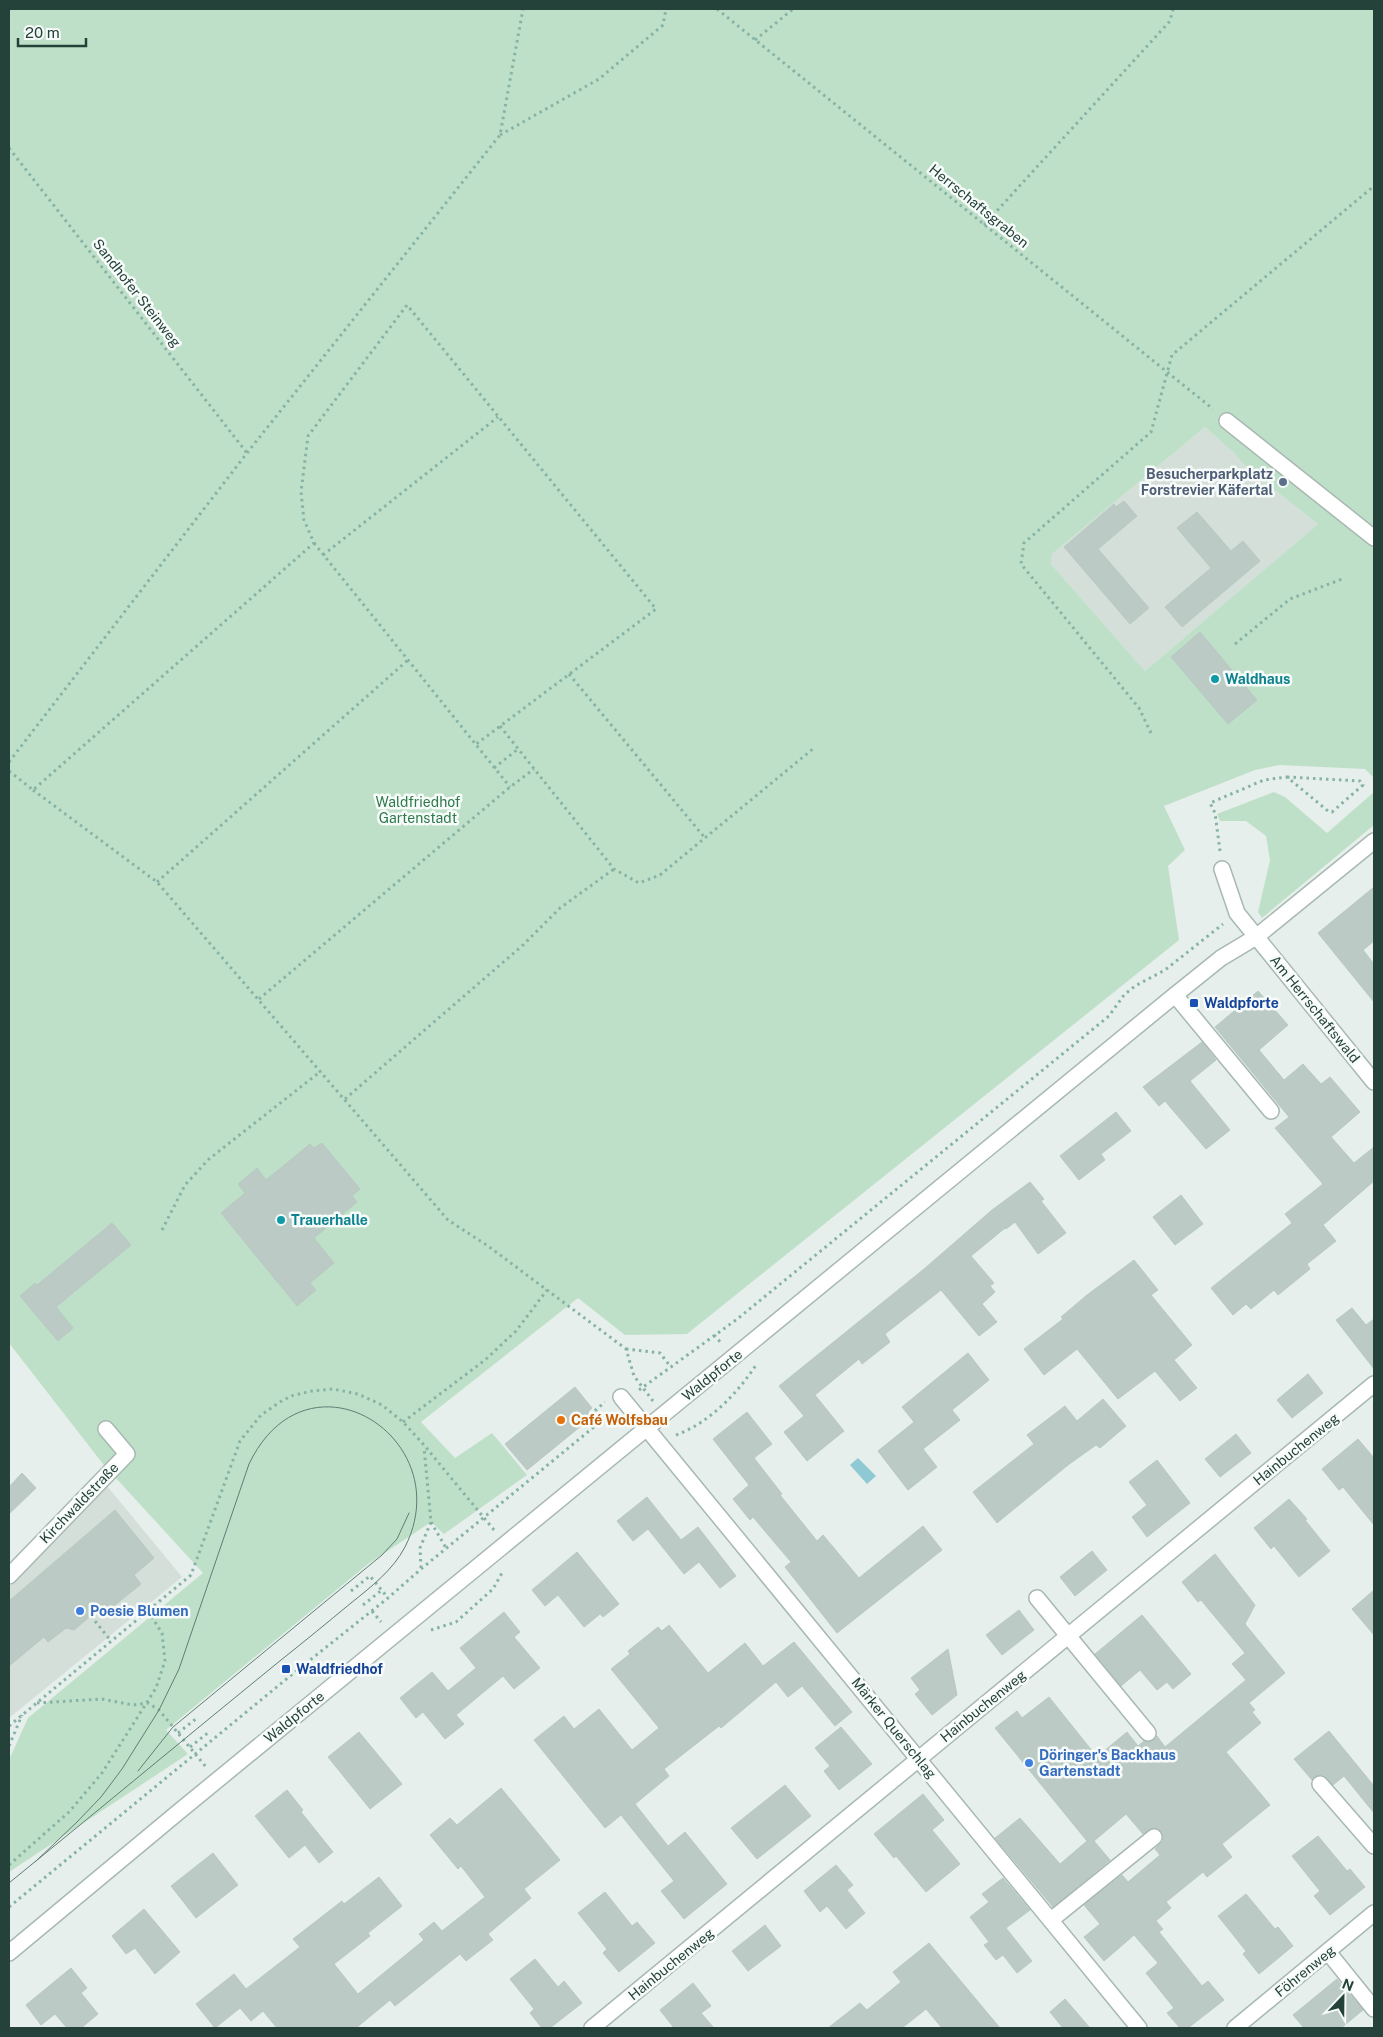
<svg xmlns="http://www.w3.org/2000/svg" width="1383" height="2037" font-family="'Public Sans',sans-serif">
	<rect width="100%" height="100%" fill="#e6efeb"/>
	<!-- built -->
	<g fill="#d4dfda">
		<polygon points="1205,427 1233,452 1248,469 1318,524 1145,671 1051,564 1052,554"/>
		<polygon points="107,1486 182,1577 9,1718 9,1587"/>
	</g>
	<!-- green -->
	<g fill="#bfe0c8" fill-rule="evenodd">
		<path d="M9,9h1365v769l-9,-9 -86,-4 -24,5 -91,36 21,44 -17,16 11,74 -492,394 -62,1 -47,-37 -157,124 34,36 37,-25 35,42 -83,59 -13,-12 -63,42 -202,166 22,24 -179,118v-112l19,-42 175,-145 -100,-109 -94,-121zM1205,427l28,25 15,17 70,55 -173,147 -94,-107 1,-10z"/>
		<polygon points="1274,792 1285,797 1327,833 1374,792 1374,825 1262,918 1258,912 1270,860 1266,836 1246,821 1220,821 1217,814"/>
	</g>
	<!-- water -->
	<polygon fill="#8ec9d4" points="858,1458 876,1476 867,1484 850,1465"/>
	<!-- building -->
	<g fill="#bbcac4" stroke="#b8c9c2">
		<polygon points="1124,501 1137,516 1098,549 1149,608 1130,624 1064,547 1114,504 1116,507"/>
		<polygon points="1197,512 1231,551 1243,541 1260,561 1182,627 1165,607 1211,568 1177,528"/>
		<polygon points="1200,632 1257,700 1228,724 1171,657"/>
		<polygon points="1374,887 1374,941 1363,950 1374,964 1374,1002 1318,933"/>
		<polygon points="1258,991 1288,1025 1259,1050 1284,1080 1303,1064 1321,1084 1330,1077 1360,1112 1331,1137 1354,1163 1374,1147 1374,1181 1323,1225 1336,1241 1307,1264 1310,1269 1278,1295 1274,1290 1251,1309 1246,1304 1233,1315 1211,1288 1292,1223 1285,1214 1323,1184 1275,1128 1289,1117 1215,1027"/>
		<polygon points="1202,1042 1216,1060 1190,1081 1230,1130 1206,1149 1165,1101 1159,1106 1143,1087"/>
		<polygon points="1116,1112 1131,1131 1101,1154 1105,1160 1079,1180 1060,1156"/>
		<polygon points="322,1143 360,1189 352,1196 357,1202 314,1238 334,1263 310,1283 316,1290 297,1306 221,1213 245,1193 238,1184 257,1168 266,1180 310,1144 314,1148"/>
		<polygon points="1030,1182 1044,1199 1041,1201 1066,1233 1038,1254 1015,1222 1006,1229 1005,1228 971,1256 994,1283 990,1286 995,1292 982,1304 997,1322 979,1336 941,1290 885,1334 890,1342 862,1364 859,1359 815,1395 844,1431 807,1461 784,1432 804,1416 779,1386 924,1269 992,1210"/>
		<polygon points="1181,1195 1203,1224 1175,1245 1153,1217"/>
		<polygon points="112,1223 131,1245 56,1307 73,1328 58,1341 20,1296 35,1283 37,1285"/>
		<polygon points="1134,1260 1158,1290 1151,1295 1192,1345 1174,1360 1197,1388 1180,1401 1155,1371 1118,1399 1077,1349 1044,1375 1024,1349 1063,1319 1061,1317 1087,1295"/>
		<polygon points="1352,1308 1366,1325 1374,1319 1374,1369 1336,1320"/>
		<polygon points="968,1353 989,1380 952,1410 960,1420 923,1449 937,1467 908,1490 878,1451 914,1422 902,1407"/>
		<polygon points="1308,1374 1323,1393 1292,1418 1277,1400"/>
		<polygon points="575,1387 592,1408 588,1412 592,1417 527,1470 505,1444"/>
		<polygon points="1103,1399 1126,1426 1100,1448 1096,1445 1068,1465 997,1523 973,1492 1034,1444 1027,1435 1065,1406 1077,1421"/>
		<polygon points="747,1412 772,1444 754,1458 782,1494 780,1495 817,1541 823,1535 859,1578 923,1526 942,1550 837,1633 785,1567 791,1562 753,1517 750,1520 733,1499 749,1485 713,1439"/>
		<polygon points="1236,1434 1251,1453 1220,1477 1205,1459"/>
		<polygon points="1358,1439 1374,1458 1374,1525 1343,1487 1339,1490 1322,1469"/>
		<polygon points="1157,1460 1190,1503 1147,1537 1132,1517 1147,1505 1129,1482"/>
		<polygon points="22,1473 36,1488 9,1514 9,1487"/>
		<polygon points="647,1497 681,1540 698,1527 736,1576 720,1588 699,1562 684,1574 648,1529 633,1541 617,1521"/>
		<polygon points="1289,1499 1307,1519 1305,1520 1330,1551 1299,1577 1274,1546 1271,1549 1254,1528"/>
		<polygon points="115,1510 154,1558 134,1575 141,1584 110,1609 105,1604 74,1630 66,1628 48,1642 44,1637 9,1666 9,1601"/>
		<polygon points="1092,1551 1107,1570 1075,1596 1060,1577"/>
		<polygon points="577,1552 619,1604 603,1617 600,1614 584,1627 558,1595 545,1606 532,1590"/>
		<polygon points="1215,1554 1255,1605 1245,1624 1285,1673 1249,1703 1255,1710 1252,1712 1261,1723 1226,1752 1270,1805 1222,1844 1232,1857 1207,1877 1203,1872 1166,1902 1171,1908 1156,1921 1163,1929 1159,1932 1202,1986 1208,1981 1224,2000 1188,2028 1180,2028 1167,2013 1174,2008 1146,1973 1158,1963 1134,1935 1104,1961 1084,1937 1100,1924 1084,1905 1122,1875 1128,1882 1160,1855 1155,1849 1163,1841 1162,1832 1153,1828 1143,1834 1126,1814 1094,1841 1110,1860 1053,1907 995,1838 1020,1818 1060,1864 1087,1841 995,1728 1017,1711 1022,1718 1049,1697 1097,1757 1127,1732 1138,1746 1144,1741 1149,1742 1154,1740 1157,1736 1165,1747 1246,1680 1232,1664 1245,1653 1201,1600 1198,1602 1182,1582"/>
		<polygon points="1374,1590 1374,1635 1352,1609"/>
		<polygon points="1019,1610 1034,1630 1002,1655 986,1635"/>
		<polygon points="504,1612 520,1632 514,1637 540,1668 514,1689 503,1676 456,1715 464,1724 445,1739 423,1712 416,1718 400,1698 432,1672 448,1691 476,1668 460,1648"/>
		<polygon points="1142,1615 1191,1674 1173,1689 1167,1682 1157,1690 1140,1670 1121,1686 1095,1654"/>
		<polygon points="669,1625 708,1673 745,1643 763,1666 794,1642 852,1712 835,1726 802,1686 788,1697 776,1682 721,1728 719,1726 664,1769 669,1776 635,1804 668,1846 685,1832 727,1884 684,1919 661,1891 674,1881 621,1815 605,1828 534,1740 564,1716 574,1729 599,1709 632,1750 659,1728 611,1669 630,1654 628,1651 658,1627 662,1631"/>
		<polygon points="948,1649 957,1695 932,1715 915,1694 920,1690 911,1678"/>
		<polygon points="841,1727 872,1764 839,1790 824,1771 830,1766 815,1748"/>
		<polygon points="1329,1731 1374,1786 1374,1813 1344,1776 1333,1785 1323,1775 1318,1775 1312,1780 1294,1759"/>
		<polygon points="359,1732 402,1784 370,1809 328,1757"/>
		<polygon points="785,1785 811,1816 757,1859 731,1828"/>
		<polygon points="501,1788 560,1860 524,1889 531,1898 488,1934 493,1940 466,1961 460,1954 395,2006 390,2000 356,2028 277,2028 263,2011 251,2021 240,2008 215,2028 196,2004 234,1974 246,1989 300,1947 293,1939 342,1901 344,1904 379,1877 402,1906 368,1933 370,1936 334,1964 358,1994 424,1940 419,1934 434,1922 442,1931 485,1897 461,1866 458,1869 430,1835 450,1818 457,1825"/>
		<polygon points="287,1790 303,1810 301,1812 333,1852 319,1863 305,1845 289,1858 255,1816"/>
		<polygon points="923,1794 944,1820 932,1830 960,1864 926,1892 896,1856 894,1858 874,1834"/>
		<polygon points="1318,1836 1347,1871 1350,1869 1365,1887 1330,1915 1314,1896 1320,1891 1292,1856"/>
		<polygon points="213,1853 238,1885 196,1918 171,1886"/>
		<polygon points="836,1865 853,1885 847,1890 865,1913 846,1929 827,1906 820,1912 804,1891"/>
		<polygon points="1003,1878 1030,1910 1006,1928 1032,1961 1017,1973 1003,1955 996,1960 984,1945 989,1942 970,1917 989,1902 982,1894"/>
		<polygon points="605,1892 632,1926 637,1922 655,1943 619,1972 603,1953 607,1949 578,1913"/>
		<polygon points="1246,1894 1275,1929 1278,1927 1293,1946 1259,1974 1243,1954 1246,1951 1218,1916"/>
		<polygon points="144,1909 180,1952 155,1974 135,1948 126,1954 112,1936"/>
		<polygon points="765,1925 781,1946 748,1971 732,1951"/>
		<polygon points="929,1943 1000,2028 942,2028 926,2009 902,2028 828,2028 860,2003 867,2010 901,1982 893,1972"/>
		<polygon points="535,1959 558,1987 564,1981 582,2003 550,2028 542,2028 530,2013 534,2009 510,1979"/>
		<polygon points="71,1968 87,1988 81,1993 98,2014 81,2028 67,2028 55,2014 41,2025 26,2005"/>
		<polygon points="1337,1979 1363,2010 1341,2028 1304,2028 1293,2015"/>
		<polygon points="693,1983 711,2006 701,2013 714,2028 674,2028 660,2010"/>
		<polygon points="1065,1999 1090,2028 1063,2028 1050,2012"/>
	</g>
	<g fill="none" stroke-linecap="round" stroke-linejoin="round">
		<defs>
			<g id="minor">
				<polyline points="1227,421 1374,538"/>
				<polyline points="1222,869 1237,913 1374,1082"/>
				<polyline points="1175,995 1271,1111"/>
				<polyline points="621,1397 1139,2028"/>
				<polyline points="9,1576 127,1454 106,1429"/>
				<polyline points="1037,1598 1148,1733"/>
				<polyline points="1320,1784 1374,1846"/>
				<polyline points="1051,1920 1154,1837"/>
				<polyline points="1328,1952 1374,2009"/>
				<polyline points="9,1953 176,1814 1175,995 1221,958 1256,937 1374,841"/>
				<polyline points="592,2028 1374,1384"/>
				<polyline points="1235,2028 1374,1913"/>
			</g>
		</defs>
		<!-- minor casing -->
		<use href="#minor" stroke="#a8b8b2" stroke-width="18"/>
		<!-- path -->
		<g stroke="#86b3a5" stroke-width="3" stroke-dasharray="2.5 4" stroke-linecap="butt">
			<polyline points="717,9 1213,409"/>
			<polyline points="755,40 793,9"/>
			<polyline points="500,135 599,79 663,25 666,9"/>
			<polyline points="9,148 247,453"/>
			<polyline points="984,225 1170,21 1173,9"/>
			<polyline points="314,543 510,787"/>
			<polyline points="323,555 498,417"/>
			<polyline points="1235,644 1290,599 1342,579"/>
			<polyline points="569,674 705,838"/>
			<polyline points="500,726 614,869 639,883 660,875 814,748"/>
			<polyline points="1151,733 1139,708 1021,564 1024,543 1151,432 1172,355 1374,186"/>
			<polyline points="9,762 247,453 500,135 523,9"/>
			<polyline points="494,768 518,749"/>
			<polyline points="9,771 33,790 314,543 304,520 301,492 308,436 407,305 656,609 475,745"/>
			<polyline points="33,790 157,882 448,1220 488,1246 626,1349 634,1376 653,1401"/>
			<polyline points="1220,851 1215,813 1210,803 1264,780 1287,777 1328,811 1332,812 1363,785 1360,781 1287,777"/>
			<polyline points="157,882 408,660"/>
			<polyline points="259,999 510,787 534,769"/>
			<polyline points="345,1099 523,945 560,908 614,869"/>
			<polyline points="162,1230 185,1185 209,1159 321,1071"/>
			<polyline points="714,1335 722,1344"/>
			<polyline points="626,1349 660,1353 670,1366"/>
			<polyline points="639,1390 736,1320 1109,1016 1124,995 1135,986 1165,970 1223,924"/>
			<polyline points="593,1412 600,1422"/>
			<polyline points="590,1415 605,1402"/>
			<polyline points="403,1422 485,1360 516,1331 547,1290"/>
			<path d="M676,1435c33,-12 61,-41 80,-70"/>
			<polyline points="431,1522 446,1548"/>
			<polyline points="421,1568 420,1548 431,1522 424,1447"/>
			<polyline points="351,1591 370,1576 388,1598"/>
			<polyline points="363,1605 382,1590"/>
			<polyline points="372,1611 381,1622"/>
			<polyline points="91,1616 111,1641"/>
			<polyline points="431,1630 456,1622 493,1589 502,1573"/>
			<polyline points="37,1703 102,1699 133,1705 148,1703 159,1710 206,1767"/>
			<polyline points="9,1726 191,1575 240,1441 261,1415 280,1402 291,1396 312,1391 333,1389 358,1394 382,1405 403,1422 424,1445 494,1530"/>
			<polyline points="178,1733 197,1718"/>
			<polyline points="9,1746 22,1715"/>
			<polyline points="190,1747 209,1732"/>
			<polyline points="9,1865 69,1812 102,1773 156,1688 165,1661 162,1633 148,1611"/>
			<polyline points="9,1907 295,1672 388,1598 421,1569 611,1413"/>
		</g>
		<!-- minor -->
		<use href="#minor" stroke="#fff" stroke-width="15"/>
		<!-- tram -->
		<g stroke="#5f7d75" stroke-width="1">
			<polyline points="138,1771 173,1727 382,1555 397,1539 409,1513"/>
			<path d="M9,1883c91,-74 181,-149 272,-223 24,-19 47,-38 70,-57 20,-16 42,-33 54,-56 55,-108 -97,-206 -156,-83l-70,205 -20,41 -37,59 -21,28 -24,25 -42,40"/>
		</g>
	</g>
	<!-- markers -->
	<circle fill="#5c6f8a" stroke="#f7fbf9" stroke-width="2" cx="1283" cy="482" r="5"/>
	<g fill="#0f9aa8" stroke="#f7fbf9" stroke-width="2">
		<circle cx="1215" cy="679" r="5"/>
		<circle cx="281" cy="1220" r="5"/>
	</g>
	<g fill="#1a4fb4" stroke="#f7fbf9" stroke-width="2">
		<rect x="1189" y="998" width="10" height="10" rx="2.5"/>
		<rect x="281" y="1664" width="10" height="10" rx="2.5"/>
	</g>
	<circle fill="#e8710a" stroke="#f7fbf9" stroke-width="2" cx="561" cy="1420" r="5"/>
	<g fill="#3f7fe0" stroke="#f7fbf9" stroke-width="2">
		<circle cx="80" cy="1611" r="5"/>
		<circle cx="1029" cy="1763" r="5"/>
	</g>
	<g text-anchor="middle" stroke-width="5" stroke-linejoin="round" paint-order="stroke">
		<!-- street labels -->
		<g font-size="14" fill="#24423a" stroke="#f7fbf9">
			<text transform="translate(979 206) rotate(39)" y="5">Herrschaftsgraben</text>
			<text transform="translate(137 293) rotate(52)" y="5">Sandhofer Steinweg</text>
			<text transform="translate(1315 1009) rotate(51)" y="5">Am Herrschaftswald</text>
			<text transform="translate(712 1375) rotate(-39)" y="5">Waldpforte</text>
			<text transform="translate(1296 1449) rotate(-39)" y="5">Hainbuchenweg</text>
			<text transform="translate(79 1503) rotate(-46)" y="5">Kirchwaldstraße</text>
			<text transform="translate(983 1706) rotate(-39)" y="5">Hainbuchenweg</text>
			<text transform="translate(294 1717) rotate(-39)" y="5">Waldpforte</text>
			<text transform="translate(894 1728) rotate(51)" y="5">Märker Querschlag</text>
			<text transform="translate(671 1964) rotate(-39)" y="5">Hainbuchenweg</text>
			<text transform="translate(1305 1971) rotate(-39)" y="5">Föhrenweg</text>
		</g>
		<!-- service labels -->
		<g font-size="14" font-weight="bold" fill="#4e5e75" stroke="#f7fbf9" text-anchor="end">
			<text x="1273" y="479">Besucherparkplatz<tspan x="1273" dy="16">Forstrevier Käfertal</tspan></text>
		</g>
		<!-- culture labels -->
		<g font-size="14" font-weight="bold" fill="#0d838f" stroke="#f7fbf9" text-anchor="start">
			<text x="1225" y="684">Waldhaus</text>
			<text x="291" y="1225">Trauerhalle</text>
		</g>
		<!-- park labels -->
		<g font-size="14" fill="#2d7a4b" stroke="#f7fbf9">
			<text x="418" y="807">Waldfriedhof<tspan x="418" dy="16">Gartenstadt</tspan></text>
		</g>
		<!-- transit labels -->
		<g font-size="14" font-weight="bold" fill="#164399" stroke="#f7fbf9" text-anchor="start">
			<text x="1204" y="1008">Waldpforte</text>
			<text x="296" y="1674">Waldfriedhof</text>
		</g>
		<!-- food labels -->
		<g font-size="14" font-weight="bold" fill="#c56008" stroke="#f7fbf9" text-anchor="start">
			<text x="571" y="1425">Café Wolfsbau</text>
		</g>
		<!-- shop labels -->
		<g font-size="14" font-weight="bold" fill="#366cbe" stroke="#f7fbf9" text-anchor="start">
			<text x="90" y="1616">Poesie Blumen</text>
			<text x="1039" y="1760">Döringer's Backhaus<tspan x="1039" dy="16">Gartenstadt</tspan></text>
		</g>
	</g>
	<!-- border -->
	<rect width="1383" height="2037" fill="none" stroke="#24423a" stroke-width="20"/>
	<!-- north arrow -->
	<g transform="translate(1343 1997) rotate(22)" stroke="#f7fbf9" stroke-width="4" paint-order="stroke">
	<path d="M0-4L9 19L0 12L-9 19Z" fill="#24423a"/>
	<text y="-8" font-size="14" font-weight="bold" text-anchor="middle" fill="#24423a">N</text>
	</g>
	<!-- scale -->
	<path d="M18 38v8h68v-8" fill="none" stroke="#24423a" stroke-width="2.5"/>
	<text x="25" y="38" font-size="15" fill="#24423a" stroke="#f7fbf9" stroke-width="4" paint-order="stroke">20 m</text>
</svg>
